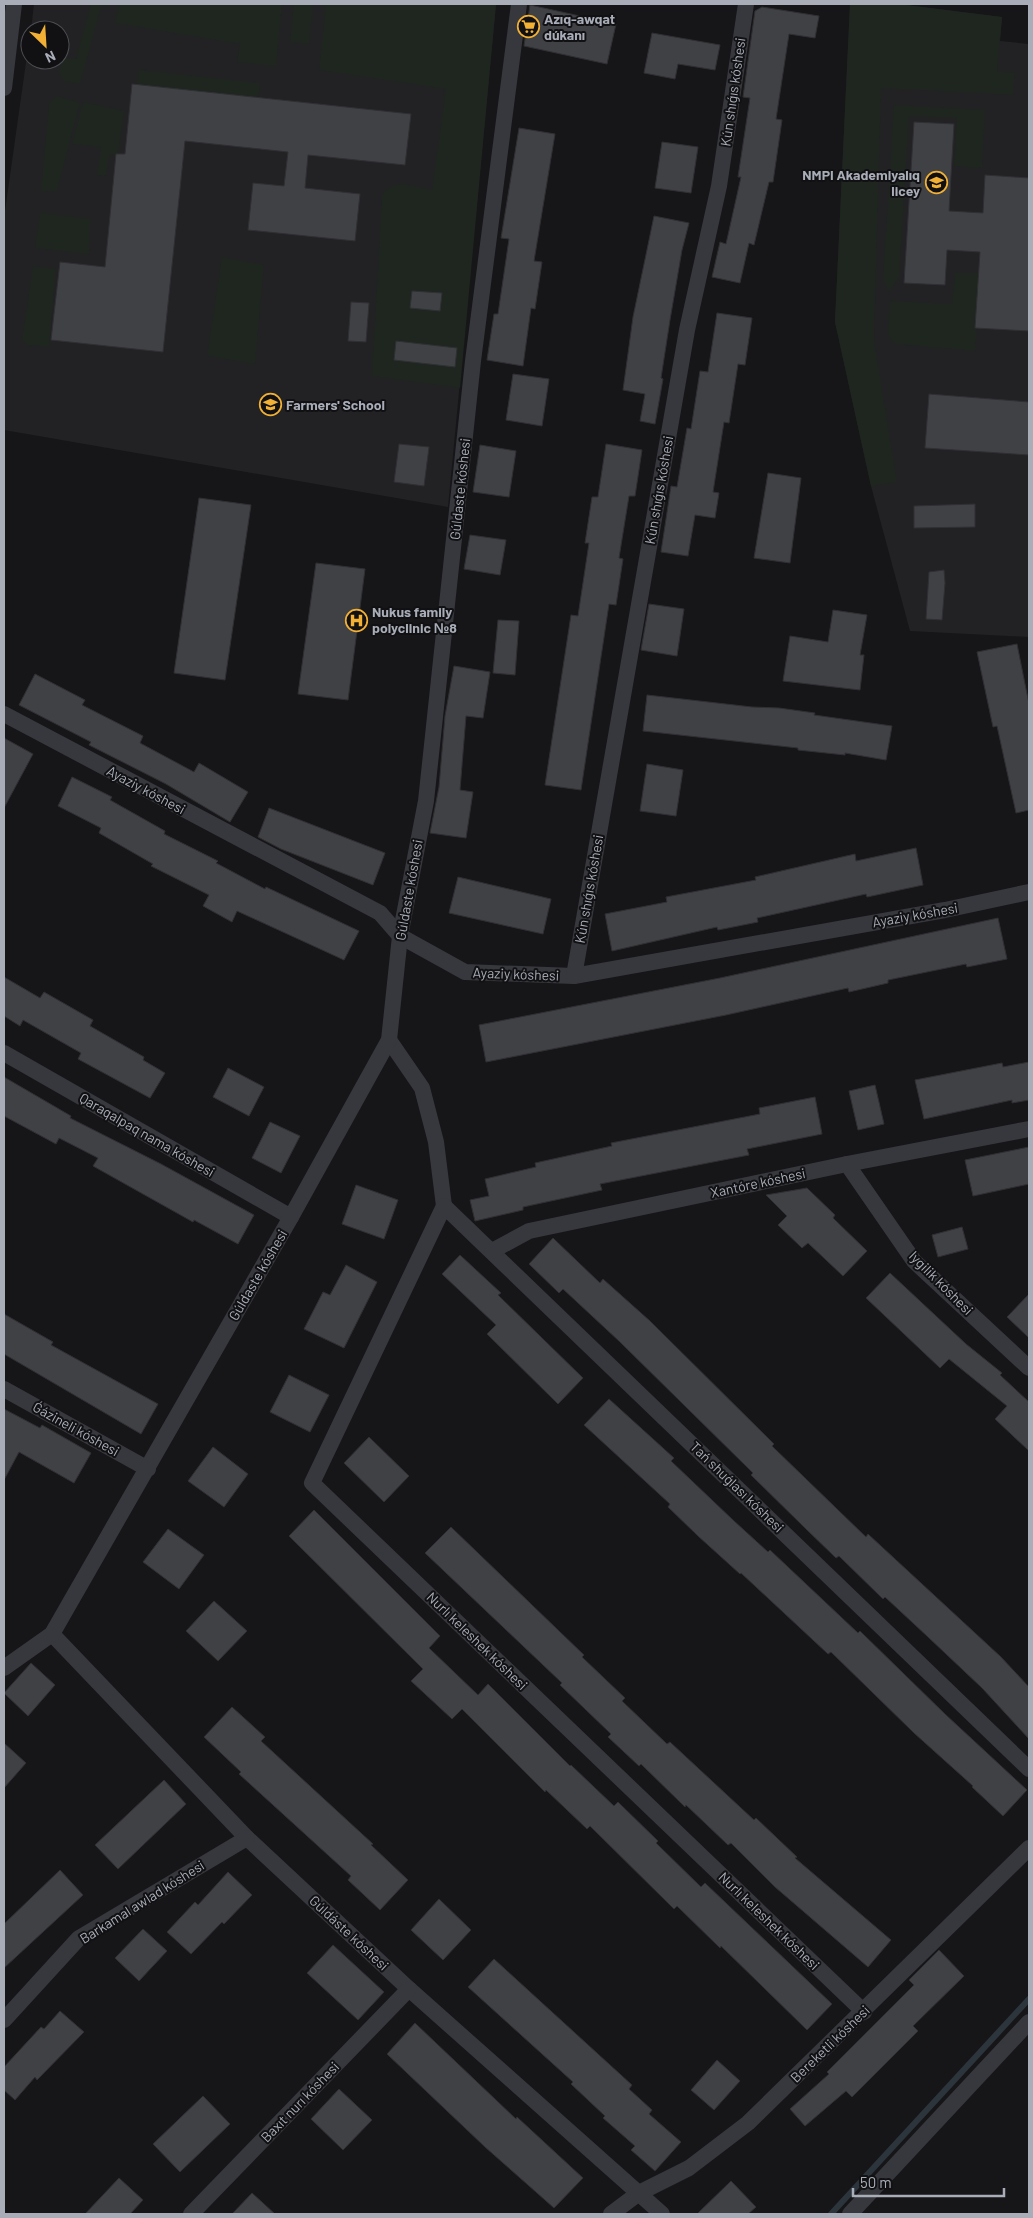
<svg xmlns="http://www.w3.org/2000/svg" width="1033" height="2218" font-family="Barlow,sans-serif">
	<rect width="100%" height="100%" fill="#161618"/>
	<!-- built -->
	<g fill="#222225">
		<polygon points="34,4 496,4 448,507 4,430 4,218 30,34 30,60 60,60 60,30 31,30"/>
		<polygon points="850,4 898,4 1002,17 1000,41 1029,44 1029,637 910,631 871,486 835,322"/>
	</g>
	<!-- green -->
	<g fill="#1e261f">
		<polygon points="91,4 102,4 80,84 64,81 59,74 61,57 76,59"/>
		<polygon points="120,4 282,4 276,66 237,62 240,44 115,23"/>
		<polygon points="294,4 313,4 309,44 290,42"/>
		<path d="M326,4h170l-36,384 -88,-12 10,-181c13,-18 31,-8 50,-5l14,-101 -127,-19z"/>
		<polygon points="850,4 898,4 1002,17 997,71 1015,73 1013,95 881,88 874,340 897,482 871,486 835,322"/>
		<polygon points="139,70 260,83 258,100 137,87"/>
		<polygon points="57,96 80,103 57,191 41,191 49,104"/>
		<polygon points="83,102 124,111 118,155 110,154 106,176 97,175 101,147 72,144"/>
		<polygon points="894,105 985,110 982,168 954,166 957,118 909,116 899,277 889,292 883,280"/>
		<polygon points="40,213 91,219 89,254 35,248"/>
		<polygon points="222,257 264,265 255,364 207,356"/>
		<polygon points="33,266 56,269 49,347 28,345 22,340"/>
		<polygon points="955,273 981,273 975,351 895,344 888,335 890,301 952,304"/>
	</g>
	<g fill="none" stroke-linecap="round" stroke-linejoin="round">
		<!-- stream -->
		<polyline stroke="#2c353c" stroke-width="6" points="831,2214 1029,1999"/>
	</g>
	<!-- building -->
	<g fill="#404145" stroke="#303034">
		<polygon points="530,5 616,24 607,64 524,46"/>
		<polygon points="762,7 819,16 815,38 789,34 776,119 782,120 773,182 769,182 754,245 749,243 740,283 712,277 720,242 726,244 741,177 738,177 750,98 743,97 755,11"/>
		<polygon points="652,33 720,45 715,70 678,64 675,79 644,73"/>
		<polygon points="132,84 411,114 405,165 308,155 305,188 360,194 355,241 248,230 253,183 284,186 288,152 185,141 163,352 51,340 60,262 105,267 116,154 125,154"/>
		<polygon points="914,122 954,124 949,211 983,213 985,175 1029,178 1029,331 975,328 980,252 947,250 945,285 904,283"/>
		<polygon points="519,128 555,134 534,261 542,262 535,309 531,308 523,366 487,360 494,314 498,314 509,239 501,238"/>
		<polygon points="662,142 698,147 691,193 655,188"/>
		<polygon points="654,216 689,223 682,250 670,320 661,378 663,379 655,424 640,421 645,394 623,390 633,317"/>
		<polygon points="412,291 442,293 440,311 410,308"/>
		<polygon points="351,302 369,303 366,342 348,341"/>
		<polygon points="717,313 752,318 745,365 738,364 729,423 724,422 713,492 719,493 715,518 695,515 688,556 661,552 671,486 677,487 687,428 691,429 700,371 708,372"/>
		<polygon points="396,341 457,348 455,367 394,360"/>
		<polygon points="513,374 549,379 542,426 506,420"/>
		<polygon points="929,394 1029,402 1029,455 925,448"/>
		<polygon points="399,444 429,447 424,486 394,482"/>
		<polygon points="606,444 642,450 635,496 629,496 619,558 623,559 616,605 609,604 581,790 545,785 571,615 578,616 589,543 585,543 592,497 598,497"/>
		<polygon points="480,445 516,451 509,497 473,492"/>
		<polygon points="768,473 801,478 790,563 754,558"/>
		<polygon points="199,498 251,505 225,680 174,673"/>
		<polygon points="975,504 975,527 914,528 914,506"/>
		<polygon points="470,535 506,540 500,575 464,569"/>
		<polygon points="316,563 365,569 348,700 298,694"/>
		<polygon points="944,570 945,583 942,620 926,619 929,572"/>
		<polygon points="649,604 684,609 677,656 641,650"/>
		<polygon points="833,610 867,615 860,655 864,655 860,690 783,681 790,636 828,642"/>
		<polygon points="498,620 519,621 515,675 493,673"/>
		<polygon points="1017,644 1029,704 1029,810 1016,813 997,726 993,727 977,652"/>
		<polygon points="454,666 490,672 483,718 466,716 460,790 473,792 466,838 430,833 439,787 445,716"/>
		<polygon points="35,674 85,700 82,705 143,736 140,743 194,772 199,763 248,792 230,822 166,784 89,745 91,742 19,705"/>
		<polygon points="647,695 752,707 779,708 815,713 814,715 892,726 886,760 845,753 845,755 798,750 798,748 643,731"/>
		<polygon points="4,738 33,754 4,808"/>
		<polygon points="647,764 683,770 676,816 640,811"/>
		<polygon points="72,777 112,797 110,800 165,831 164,834 218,861 216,863 265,889 266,887 359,931 344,960 237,911 232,922 203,906 209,895 151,866 153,864 99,833 101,828 58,806"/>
		<polygon points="269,808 385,853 373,885 281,849 258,837"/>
		<polygon points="916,848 923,885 867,897 866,894 757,918 758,922 718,930 717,927 612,951 605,914 667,902 666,897 756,880 755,877 855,854 856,861"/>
		<polygon points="458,877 551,899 543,934 449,913"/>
		<polygon points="998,918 1007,959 967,967 966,964 888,980 888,983 849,992 848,988 726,1015 486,1062 479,1025 720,978"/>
		<polygon points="4,977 40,998 44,992 93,1020 90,1026 144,1057 143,1060 165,1073 150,1098 78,1059 81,1053 23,1020 20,1026 4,1016"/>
		<polygon points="1029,1062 1029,1100 1012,1103 1012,1100 924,1119 915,1080 1002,1063 1003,1067"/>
		<polygon points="228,1068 264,1087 249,1116 213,1097"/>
		<polygon points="4,1077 71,1116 70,1118 161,1164 254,1215 238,1244 194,1220 193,1222 93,1166 98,1158 59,1138 56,1144 4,1116"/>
		<polygon points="875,1085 884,1124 858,1130 849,1091"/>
		<polygon points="815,1097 822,1134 747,1149 749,1155 600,1184 602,1190 523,1207 523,1210 475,1221 470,1200 489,1196 485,1179 536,1167 535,1163 612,1146 611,1143 760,1114 759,1108"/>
		<polygon points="270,1122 300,1136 281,1173 252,1158"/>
		<polygon points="1029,1147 1029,1184 973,1196 965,1160"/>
		<polygon points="356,1185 398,1200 384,1239 342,1224"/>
		<polygon points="807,1188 835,1215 833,1218 867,1251 843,1276 808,1243 802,1248 778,1225 787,1216 766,1195"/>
		<polygon points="962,1227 968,1249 938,1257 932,1235"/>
		<polygon points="553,1238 600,1283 603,1279 650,1321 774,1444 772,1446 866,1537 868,1534 1001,1657 1029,1687 1029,1739 982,1688 928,1637 885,1597 883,1599 839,1556 836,1558 806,1529 751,1475 753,1473 620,1342 563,1289 559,1293 529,1264"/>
		<polygon points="460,1255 501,1293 498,1295 583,1378 558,1404 487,1334 496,1325 442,1274"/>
		<polygon points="346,1265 377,1282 344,1348 304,1329 323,1292 330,1295"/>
		<polygon points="890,1273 966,1344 1002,1373 1000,1375 1029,1402 1029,1451 995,1419 1007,1406 949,1359 940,1368 866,1298"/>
		<polygon points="1029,1294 1029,1338 1007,1317"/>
		<polygon points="4,1314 53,1342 51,1345 158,1404 141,1434 4,1354"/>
		<polygon points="289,1375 329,1395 310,1432 270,1412"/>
		<polygon points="609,1399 674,1458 671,1461 733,1520 768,1552 770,1550 858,1633 860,1631 945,1714 1027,1790 1003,1816 972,1787 973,1786 914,1733 831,1652 828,1654 741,1573 740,1574 698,1536 668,1507 670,1504 584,1425"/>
		<polygon points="4,1409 40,1428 42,1425 91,1453 74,1483 19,1452 4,1480"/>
		<polygon points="369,1437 409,1476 384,1502 344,1463"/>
		<polygon points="213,1447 248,1474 224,1507 188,1481"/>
		<polygon points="314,1510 440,1636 429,1648 478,1695 488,1684 570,1766 571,1765 614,1806 618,1802 658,1841 656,1843 701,1887 705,1883 832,2004 807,2030 721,1946 720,1948 677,1906 674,1909 590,1826 587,1829 546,1790 545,1792 462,1709 452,1719 411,1681 423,1669 289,1536"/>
		<polygon points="451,1527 584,1655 582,1657 625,1698 622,1701 667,1744 670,1742 754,1820 756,1818 797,1857 795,1858 891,1940 868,1967 775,1887 731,1843 728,1845 686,1805 685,1807 641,1764 639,1766 608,1737 611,1734 560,1685 562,1683 425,1553"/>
		<polygon points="168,1529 204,1555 179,1589 143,1562"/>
		<polygon points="214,1601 247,1631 218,1661 186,1631"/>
		<polygon points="31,1663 55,1685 28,1716 4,1693"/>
		<polygon points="232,1707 265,1737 261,1741 373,1844 371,1845 408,1880 380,1910 348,1880 351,1876 239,1774 241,1772 204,1737"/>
		<polygon points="4,1743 26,1763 4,1788"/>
		<polygon points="164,1780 186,1804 118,1869 95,1845"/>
		<polygon points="60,1870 83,1895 4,1968 4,1924"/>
		<polygon points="228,1872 252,1895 224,1924 222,1922 191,1954 167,1932 195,1902 198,1905"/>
		<polygon points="439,1899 471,1930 443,1960 411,1930"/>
		<polygon points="143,1929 167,1951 139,1981 115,1958"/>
		<polygon points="333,1945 384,1992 358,2020 307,1973"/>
		<polygon points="939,1950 964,1976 913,2026 918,2031 852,2097 846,2091 805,2126 790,2109 829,2074 827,2072 914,1985 909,1980"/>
		<polygon points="494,1959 632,2085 629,2089 652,2110 649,2114 681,2142 655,2171 631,2150 635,2146 603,2118 605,2116 571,2084 573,2082 468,1987"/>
		<polygon points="60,2011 84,2032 37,2080 35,2077 15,2100 4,2090 4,2067 41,2027 44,2029"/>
		<polygon points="415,2023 516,2119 517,2117 583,2178 554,2208 485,2147 387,2054"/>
		<polygon points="717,2060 740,2081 714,2110 691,2090"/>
		<polygon points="339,2089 372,2120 343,2150 311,2119"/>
		<polygon points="203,2096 230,2124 180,2172 153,2144"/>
		<polygon points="119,2178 143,2200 130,2214 85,2214"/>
		<polygon points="731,2181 756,2207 748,2214 697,2214"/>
		<polygon points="252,2193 275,2214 232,2214"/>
	</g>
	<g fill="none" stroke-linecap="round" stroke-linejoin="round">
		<!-- minor -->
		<g stroke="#37383d" stroke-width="16">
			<polyline points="4,88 14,4"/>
			<polyline points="4,714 380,913 400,936 465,972 574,976 945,910 1029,892"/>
			<polyline points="574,976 687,330 719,186 746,4"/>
			<polyline points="389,1040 422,1088 436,1142 444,1206"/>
			<polyline points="4,1053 291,1217"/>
			<polyline points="847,1164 914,1261 1029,1368"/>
			<polyline points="444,1206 312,1483 864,2012"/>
			<polyline points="444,1206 1029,1769"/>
			<polyline points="492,1251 529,1231 847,1164 1029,1129"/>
			<polyline points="4,1389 148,1469"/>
			<polyline points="52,1634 247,1838 409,1989 662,2214"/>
			<polyline points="4,1668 52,1634 291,1217 389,1040 400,936 426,801 473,361 519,4"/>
			<polyline points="4,2020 79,1938 247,1838"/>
			<polyline points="191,2214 409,1989"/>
			<polyline points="611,2214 639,2193 689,2168 748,2123 1029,1848"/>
			<polyline points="850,2214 1029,2022"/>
		</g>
	</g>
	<!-- icons -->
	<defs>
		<symbol id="supermarket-ring" viewBox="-11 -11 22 22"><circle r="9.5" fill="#111113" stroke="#f2b134" stroke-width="1.5"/><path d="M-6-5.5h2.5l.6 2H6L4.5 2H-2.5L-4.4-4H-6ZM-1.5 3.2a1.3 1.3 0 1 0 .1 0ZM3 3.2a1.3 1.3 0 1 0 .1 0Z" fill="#f2b134"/></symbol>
		<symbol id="university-ring" viewBox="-11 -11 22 22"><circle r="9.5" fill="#111113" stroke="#f2b134" stroke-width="1.5"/><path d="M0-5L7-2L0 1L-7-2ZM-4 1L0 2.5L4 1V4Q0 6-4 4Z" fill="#f2b134"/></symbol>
		<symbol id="school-ring" viewBox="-11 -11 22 22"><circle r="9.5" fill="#111113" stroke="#f2b134" stroke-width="1.5"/><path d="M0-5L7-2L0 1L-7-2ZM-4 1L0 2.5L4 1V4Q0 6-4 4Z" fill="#f2b134"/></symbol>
		<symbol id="hospital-ring" viewBox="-11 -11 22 22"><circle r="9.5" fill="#111113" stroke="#f2b134" stroke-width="1.5"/><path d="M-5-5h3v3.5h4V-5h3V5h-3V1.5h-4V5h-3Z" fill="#f2b134"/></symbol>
	</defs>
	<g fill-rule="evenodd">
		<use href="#supermarket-ring" x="516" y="14" width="25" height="25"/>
		<use href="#university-ring" x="924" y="170" width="25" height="25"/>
		<use href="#school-ring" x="258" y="392" width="25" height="25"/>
		<use href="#hospital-ring" x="344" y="608" width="25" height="25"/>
	</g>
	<g text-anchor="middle" stroke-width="4" stroke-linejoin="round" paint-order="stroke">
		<!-- poi labels -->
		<g font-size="14" font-weight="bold" fill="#a8adb8" stroke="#111113" text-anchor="start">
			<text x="544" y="24">Azıq-awqat<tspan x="544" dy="16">dúkanı</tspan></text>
			<text x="920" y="180" text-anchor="end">NMPI Akademiyalıq<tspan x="920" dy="16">licey</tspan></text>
			<text x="286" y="410">Farmers' School</text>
			<text x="372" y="617">Nukus family<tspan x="372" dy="16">polyclinic №8</tspan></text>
		</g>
		<!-- street labels -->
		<g font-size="14" fill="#a8adb8" stroke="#111113">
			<text transform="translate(733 92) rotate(-82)" y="5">Kún shıǵıs kóshesi</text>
			<text transform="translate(460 489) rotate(-84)" y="5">Gúldaste kóshesi</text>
			<text transform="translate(659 490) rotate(-80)" y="5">Kún shıǵıs kóshesi</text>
			<text transform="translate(146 790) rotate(28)" y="5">Ayaziy kóshesi</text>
			<text transform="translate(589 889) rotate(-80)" y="5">Kún shıǵıs kóshesi</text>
			<text transform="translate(409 890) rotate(-80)" y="5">Gúldaste kóshesi</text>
			<text transform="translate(915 915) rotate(-10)" y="5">Ayaziy kóshesi</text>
			<text transform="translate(516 974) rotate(2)" y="5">Ayaziy kóshesi</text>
			<text transform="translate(147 1135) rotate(30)" y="5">Qaraqalpaq nama kóshesi</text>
			<text transform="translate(758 1183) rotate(-12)" y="5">Xantóre kóshesi</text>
			<text transform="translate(258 1275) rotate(-60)" y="5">Gúldaste kóshesi</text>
			<text transform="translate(941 1283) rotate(45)" y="5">Iygilik kóshesi</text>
			<text transform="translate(76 1429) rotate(29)" y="5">Ǵázineli kóshesi</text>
			<text transform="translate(737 1487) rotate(44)" y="5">Tań shuǵlası kóshesi</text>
			<text transform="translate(477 1641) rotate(44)" y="5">Nurlı keleshek kóshesi</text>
			<text transform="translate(142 1902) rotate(-32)" y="5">Barkamal awlad kóshesi</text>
			<text transform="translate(769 1921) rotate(44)" y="5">Nurlı keleshek kóshesi</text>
			<text transform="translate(349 1933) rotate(43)" y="5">Gúldáste kóshesi</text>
			<text transform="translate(830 2044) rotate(-44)" y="5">Bereketli kóshesi</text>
			<text transform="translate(300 2102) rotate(-46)" y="5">Baxıt nurı kóshesi</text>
		</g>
	</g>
	<!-- border -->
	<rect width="1033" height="2218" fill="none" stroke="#a8adb8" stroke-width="10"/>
	<!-- north arrow -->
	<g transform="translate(45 45) rotate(155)"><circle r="24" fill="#111113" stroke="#4d4f55"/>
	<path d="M0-4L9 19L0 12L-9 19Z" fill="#f2b134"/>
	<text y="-8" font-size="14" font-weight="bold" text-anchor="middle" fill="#a8adb8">N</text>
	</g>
	<!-- scale -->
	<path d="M853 2188v8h151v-8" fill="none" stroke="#a8adb8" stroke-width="2.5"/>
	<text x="860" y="2188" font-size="15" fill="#a8adb8" stroke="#111113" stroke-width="4" paint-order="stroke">50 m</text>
</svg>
